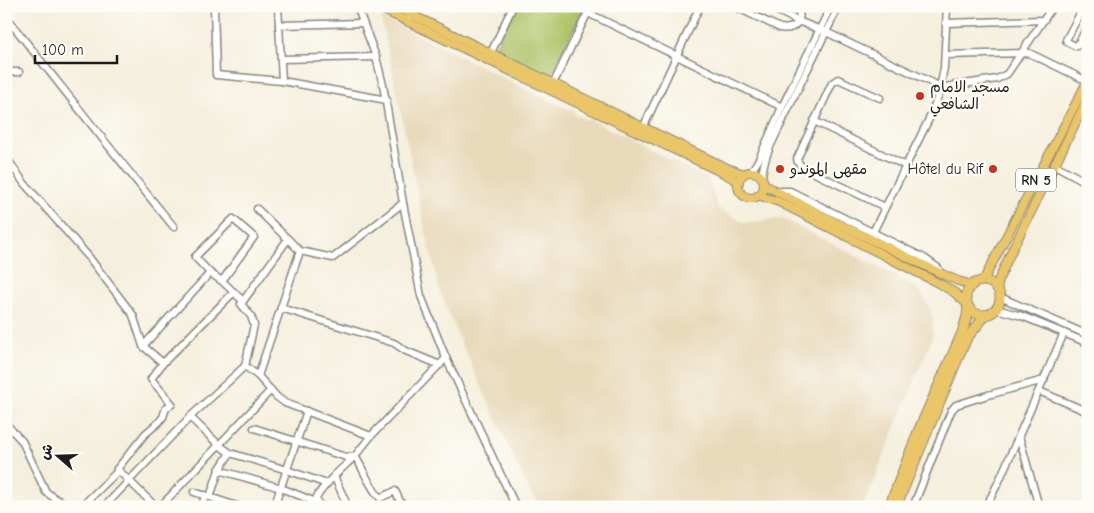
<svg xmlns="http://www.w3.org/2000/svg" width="1094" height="513" font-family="'Comic Neue','Playpen Sans Arabic',sans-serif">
	<rect width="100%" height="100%" fill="#fdfcf7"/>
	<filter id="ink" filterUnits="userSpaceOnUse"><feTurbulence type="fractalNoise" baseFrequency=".02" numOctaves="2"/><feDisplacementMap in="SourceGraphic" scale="10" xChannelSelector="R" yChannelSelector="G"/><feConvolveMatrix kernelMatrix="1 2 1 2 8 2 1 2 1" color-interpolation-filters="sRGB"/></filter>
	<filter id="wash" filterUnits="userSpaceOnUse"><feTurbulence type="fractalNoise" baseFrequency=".0096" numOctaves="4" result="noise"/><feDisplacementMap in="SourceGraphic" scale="20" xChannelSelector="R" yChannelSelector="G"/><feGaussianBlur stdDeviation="1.12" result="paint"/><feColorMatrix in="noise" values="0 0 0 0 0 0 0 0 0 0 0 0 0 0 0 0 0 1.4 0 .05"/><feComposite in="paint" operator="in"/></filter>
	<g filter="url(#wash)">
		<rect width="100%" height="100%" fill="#f5efdd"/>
		<!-- built -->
		<polygon fill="#e8d9ba" points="381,17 558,105 574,111 575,115 587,120 591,120 708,179 718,208 744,223 782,218 907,282 920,291 930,309 933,322 932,338 863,507 544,507 532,495 524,480 460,340 440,292 424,224"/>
		<!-- green -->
		<polygon fill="#aec367" stroke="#657042" points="515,6 585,6 552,72 543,72 499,51 496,45"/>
	</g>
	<g filter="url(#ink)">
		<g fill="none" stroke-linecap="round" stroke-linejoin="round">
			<defs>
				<g id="minor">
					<polyline points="214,6 216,75 282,81 387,100"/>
					<polyline points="278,6 282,81"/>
					<polyline points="357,6 376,57 383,85 403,203 421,296 446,358 516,507"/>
					<path d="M734,6l46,22c15,3 24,-8 17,-22"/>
					<polyline points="768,6 798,21 826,32 941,87 945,87 997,79 1007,74 1053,6"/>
					<polyline points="1084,6 1066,40 1067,42 1075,46 1077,46 1088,26"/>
					<polyline points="588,13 782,107"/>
					<path d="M6,17c56,70 111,141 168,210"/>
					<polyline points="409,19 415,6"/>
					<polyline points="946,23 1044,20"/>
					<polyline points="279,25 363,23"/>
					<polyline points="945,55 1029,53 1087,81"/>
					<polyline points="489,57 513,6"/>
					<polyline points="281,59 376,57"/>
					<polyline points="6,72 19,72"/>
					<polyline points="552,86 591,6"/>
					<polyline points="880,98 838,79 832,83 797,159 798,162 802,167 885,207"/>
					<polyline points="814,121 906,166"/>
					<polyline points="642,130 700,6"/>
					<polyline points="6,157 24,183 88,256 133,315 143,346 163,363 151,379 172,404 166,408 163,417 159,422 145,434 117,469 117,472 81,507"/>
					<polyline points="1055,165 1088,183"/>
					<polyline points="751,172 759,159 782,107 831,6"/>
					<path d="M762,178c1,-21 12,-39 21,-58 18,-38 37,-76 56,-114"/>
					<polyline points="776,191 790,191 924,258 938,268 941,273"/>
					<polyline points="257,209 300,251 333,258 403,203"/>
					<polyline points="873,232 928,121 939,94 944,68 947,6"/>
					<polyline points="210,273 222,281"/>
					<polyline points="1000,297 1088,335"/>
					<polyline points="281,308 394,343 406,351 440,365"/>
					<polyline points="996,309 1022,316 1088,343"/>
					<polyline points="143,346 210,273 195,257 233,219 254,237 222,281 243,301"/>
					<polyline points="163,363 234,292"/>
					<polyline points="245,366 258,376 277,397 285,403 371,436"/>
					<polyline points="258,376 300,251"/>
					<polyline points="1039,391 1088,412"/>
					<polyline points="190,417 219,445 230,453 287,470 327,484"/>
					<polyline points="6,424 22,441 46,492 56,499 72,507"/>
					<polyline points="254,428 346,457 355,456 371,436 446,358"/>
					<polyline points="1019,436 1039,507"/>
					<polyline points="117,469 156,507"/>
					<polyline points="219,470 281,488 318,503"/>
					<polyline points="334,476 348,507"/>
					<polyline points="194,492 240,507"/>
					<polyline points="210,497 219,470 230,453"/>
					<polyline points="104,507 190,417 245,366 254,325 251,316 241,304 288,239"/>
					<polyline points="160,507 271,390"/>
					<polyline points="202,507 205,495"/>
					<polyline points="274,507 307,411"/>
					<path d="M320,507l-4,-8c6,-14 28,-32 39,-43 9,14 14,30 25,42l15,-7 8,16"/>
					<polyline points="913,507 951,411 956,405 988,395 1044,380"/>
					<polyline points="986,507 999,481 1064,333"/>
				</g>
				<g id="major">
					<polyline points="375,6 725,174 739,182"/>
					<polyline points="394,6 727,168 744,174"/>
					<circle cx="751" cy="185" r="13"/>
					<polyline points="764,184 772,189 833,221 942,274 958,281 972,285"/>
					<polyline points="758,195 779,202 942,285 955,293 966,303"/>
					<polyline points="983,281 1088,80"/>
					<polyline points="997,289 999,279 1012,250 1088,98"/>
				</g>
				<g id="highway">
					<circle cx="983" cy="298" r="17"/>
					<polyline points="889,507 919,429 962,333 967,316 968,307"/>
					<polyline points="896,507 959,356 967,338 986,315"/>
				</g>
			</defs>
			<!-- minor casing -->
			<use href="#minor" stroke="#88867c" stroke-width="9"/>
			<!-- major casing -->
			<use href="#major" stroke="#88867c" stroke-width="10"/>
			<!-- highway casing -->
			<use href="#highway" stroke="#88867c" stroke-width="11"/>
			<!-- minor -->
			<use href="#minor" stroke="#fff" stroke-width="6"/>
			<!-- major -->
			<use href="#major" stroke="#eac669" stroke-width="8"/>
			<!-- highway -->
			<use href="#highway" stroke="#eac669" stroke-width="9"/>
		</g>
	</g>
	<!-- markers -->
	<g fill="#c8321e" stroke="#fdfcf7" stroke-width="2">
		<circle cx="920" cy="96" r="5"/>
		<circle cx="780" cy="169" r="5"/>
		<circle cx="993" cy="169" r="5"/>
	</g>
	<g text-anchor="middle" stroke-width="5" stroke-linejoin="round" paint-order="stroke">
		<!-- shield labels -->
		<rect fill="#fdfcf7" stroke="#605f5e" stroke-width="1" x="1016" y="168.5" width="40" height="23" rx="4"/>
		<g font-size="14" font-weight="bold" fill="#1c1c1c">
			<text x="1036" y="185">RN 5</text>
		</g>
		<!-- poi labels -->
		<g font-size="15" fill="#1c1c1c" stroke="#fdfcf7" text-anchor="start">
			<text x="930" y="92">مسجد الامام<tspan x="930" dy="17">الشافعي</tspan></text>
			<text x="790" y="174">مقهى الموندو</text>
			<text x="983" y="174" text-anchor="end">Hôtel du Rif</text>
		</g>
	</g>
	<!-- margin -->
	<rect width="1094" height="513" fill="none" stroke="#fdfcf7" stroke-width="25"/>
	<!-- north arrow -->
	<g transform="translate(58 456) rotate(290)" stroke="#fdfcf7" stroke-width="4" paint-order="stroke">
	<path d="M0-4L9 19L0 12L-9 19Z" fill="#1c1c1c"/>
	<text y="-8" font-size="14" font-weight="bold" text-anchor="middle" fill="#1c1c1c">ش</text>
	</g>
	<!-- scale -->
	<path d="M35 55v8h82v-8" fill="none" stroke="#1c1c1c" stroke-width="2.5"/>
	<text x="42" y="55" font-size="15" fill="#1c1c1c" stroke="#fdfcf7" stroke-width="4" paint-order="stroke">100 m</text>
</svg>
